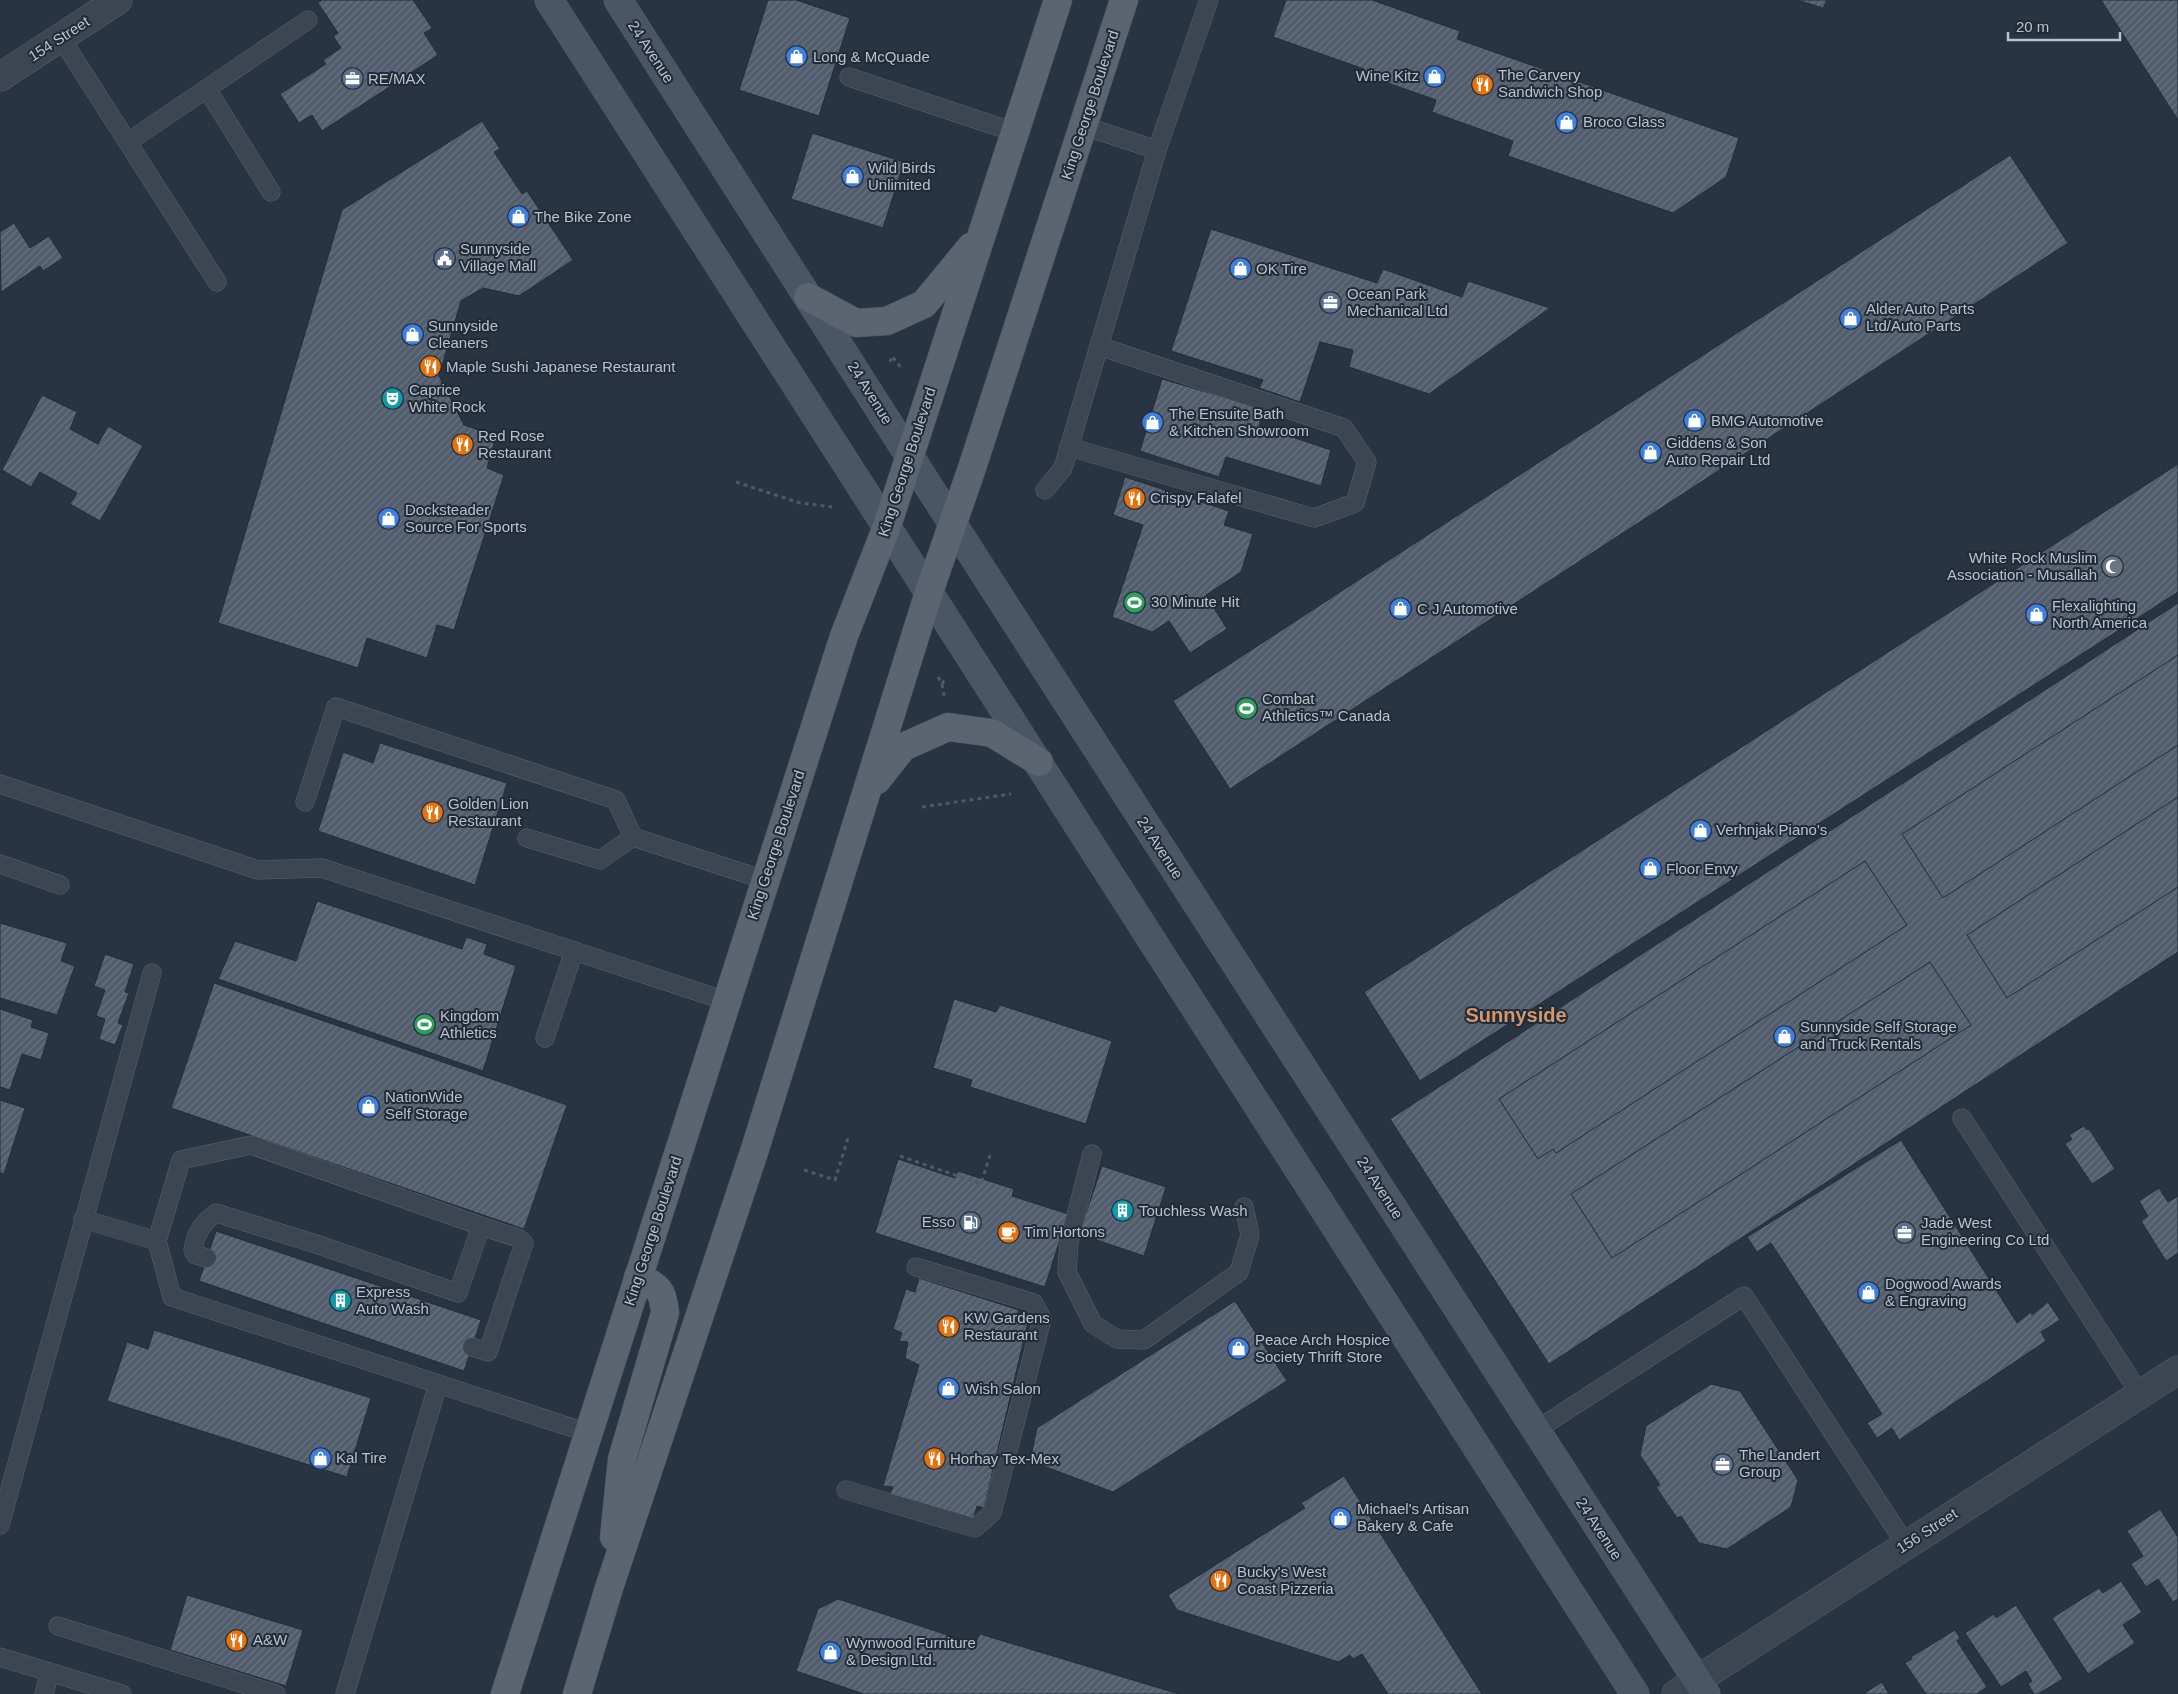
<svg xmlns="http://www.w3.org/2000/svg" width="2178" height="1694" font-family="Helvetica,sans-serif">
	<defs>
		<pattern id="building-hatch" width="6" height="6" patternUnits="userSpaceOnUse" patternTransform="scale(1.25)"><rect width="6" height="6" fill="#515d6d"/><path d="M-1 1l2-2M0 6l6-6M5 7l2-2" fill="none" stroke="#687281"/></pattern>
	</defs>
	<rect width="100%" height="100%" fill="#283442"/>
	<!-- building -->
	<g fill="url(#building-hatch)" stroke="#232d39">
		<polygon points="322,0 413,0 432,28 424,33 438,55 322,131 312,115 299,123 280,94 326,64 323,60 341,48 333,36 338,33 318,3"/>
		<polygon points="768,0 796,0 850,18 819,116 739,90"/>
		<polygon points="1286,0 1372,0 1460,31 1457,39 1739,138 1726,177 1673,213 1508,156 1513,141 1432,112 1436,100 1362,74 1364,69 1273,37"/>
		<polygon points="1797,0 1827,0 1823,8"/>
		<polygon points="2101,0 2178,0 2178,120"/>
		<polygon points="482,121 500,149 494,152 522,194 527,191 573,260 519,296 483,288 461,301 439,376 464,425 496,436 487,468 504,475 454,630 437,625 427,658 367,638 358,668 218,623 342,210"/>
		<polygon points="812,133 904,162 883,228 791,199"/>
		<polygon points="2010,155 2068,243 1230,789 1173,701"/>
		<polygon points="14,223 30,248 49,236 63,258 43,271 40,266 1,292 0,232"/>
		<polygon points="1211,229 1377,283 1383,269 1462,297 1468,281 1550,308 1429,394 1349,367 1353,350 1320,342 1300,402 1259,388 1263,380 1171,351"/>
		<polygon points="1162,379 1264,409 1259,426 1331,450 1321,486 1226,457 1219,477 1140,451"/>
		<polygon points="42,395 77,412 70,429 98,444 108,426 143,446 100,521 70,504 77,493 40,472 31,487 2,470"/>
		<polygon points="2178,464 2178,592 1420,1081 1364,992"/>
		<polygon points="1125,477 1229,511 1224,525 1253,534 1241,572 1206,595 1227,629 1190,653 1169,621 1152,632 1112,617 1143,525 1113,515"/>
		<polygon points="2178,603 2178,952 1549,1364 1390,1119"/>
		<polygon points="2178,655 2178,745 1943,898 1902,834"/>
		<polygon points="380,743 507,783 475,885 318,831 343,752 373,763"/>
		<polygon points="2178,797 2178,887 2007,998 1967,935"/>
		<polygon points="1865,861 1907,925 1556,1153 1553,1149 1538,1159 1499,1099"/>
		<polygon points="317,901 462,949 466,937 487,944 484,954 516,966 483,1071 218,979 235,941 296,961"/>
		<polygon points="0,923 67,943 61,961 75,966 57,1015 0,998"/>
		<polygon points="105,954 134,964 125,992 129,993 118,1023 123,1025 115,1045 99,1039 105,1019 96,1016 105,990 94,986"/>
		<polygon points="1930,962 1971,1025 1612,1258 1571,1194"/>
		<polygon points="214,983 567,1105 524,1229 171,1108"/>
		<polygon points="954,999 996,1012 1000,1005 1112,1041 1086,1124 970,1087 972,1080 933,1068"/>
		<polygon points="0,1009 33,1020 31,1027 49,1033 41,1060 22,1054 10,1090 0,1087"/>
		<polygon points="0,1100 25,1108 4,1174 0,1173"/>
		<polygon points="2084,1126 2087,1130 2089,1129 2115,1169 2092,1184 2065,1144 2072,1139 2069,1135"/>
		<polygon points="1901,1140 2017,1323 2031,1312 2032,1315 2048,1302 2060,1320 2041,1332 2046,1341 1899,1440 1892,1428 1877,1438 1867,1423 1882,1414 1771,1243 1757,1252 1747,1237"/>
		<polygon points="898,1159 955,1178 958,1171 1014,1189 1012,1196 1068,1214 1045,1287 875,1233"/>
		<polygon points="1102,1166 1166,1187 1144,1256 1079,1234"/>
		<polygon points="2159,1188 2168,1202 2178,1196 2178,1253 2166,1261 2141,1221 2148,1216 2139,1201"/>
		<polygon points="216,1231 481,1320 464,1371 199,1281"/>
		<polygon points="919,1278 1019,1310 1017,1316 1029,1318 984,1508 977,1506 973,1520 890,1494 893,1487 883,1486 919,1365 905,1358 908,1342 899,1341 902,1333 893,1329 906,1289 915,1292"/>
		<polygon points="1235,1301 1287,1381 1113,1492 1030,1461 1037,1428"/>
		<polygon points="154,1330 371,1398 347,1477 107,1401 127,1342 148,1349"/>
		<polygon points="1711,1384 1740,1391 1798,1480 1791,1507 1727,1549 1699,1543 1681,1516 1677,1518 1656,1487 1660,1485 1640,1455 1646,1426"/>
		<polygon points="1344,1476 1482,1694 1388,1694 1362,1654 1353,1659 1350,1655 1338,1662 1177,1610 1168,1595 1305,1508 1301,1503"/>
		<polygon points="2160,1509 2178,1537 2178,1599 2173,1602 2158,1579 2146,1587 2131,1564 2143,1556 2127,1531"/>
		<polygon points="2121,1581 2142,1612 2123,1625 2135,1643 2088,1674 2052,1618 2099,1588 2103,1593"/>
		<polygon points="187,1595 303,1630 286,1686 170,1650"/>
		<polygon points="838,1599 975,1644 980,1634 1179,1694 864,1694 796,1671 818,1609"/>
		<polygon points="2016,1605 2063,1679 2038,1694 2034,1694 2028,1684 2032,1681 2026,1671 2001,1687 1965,1633 1994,1614 1996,1618"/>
		<polygon points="1955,1630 1960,1638 1957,1641 1987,1687 1977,1694 1926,1694 1905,1663 1912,1659 1911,1657"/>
		<polygon points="1882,1682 1889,1694 1863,1694"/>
	</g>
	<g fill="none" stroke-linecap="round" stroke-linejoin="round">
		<defs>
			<g id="service">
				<polyline points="61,38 217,282"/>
				<polyline points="849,77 1014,132"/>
				<polyline points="207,89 271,192"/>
				<polyline points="1084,126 1157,150"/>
				<polyline points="128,142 308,20"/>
				<polyline points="1069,447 1314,518 1355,503 1367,462 1344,428 1099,346"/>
				<polyline points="1045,490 1063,468 1157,150 1209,0"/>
				<polyline points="0,784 258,870 322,868 726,1001"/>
				<polyline points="305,802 336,707 616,800 633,837"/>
				<polyline points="527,838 600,860 633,837 765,880"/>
				<polyline points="0,864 60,885"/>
				<polyline points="545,1038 574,951"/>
				<polyline points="1962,1118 2140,1394"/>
				<polyline points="1092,1154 1069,1242 1067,1272 1093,1324 1117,1339 1144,1340 1239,1272 1250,1235 1244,1207"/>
				<polyline points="83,1219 157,1241 172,1297 588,1433"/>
				<polyline points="157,1241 181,1160 251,1145 481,1226"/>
				<path d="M207,1258l-11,-3 -3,-5c2,-15 10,-28 23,-37l100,31 142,49 23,-67 37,12 6,5 -36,109 -16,-5"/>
				<polyline points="1536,1430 1744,1296 1906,1545"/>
				<polyline points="846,1490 975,1528 992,1513 1042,1319 1034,1303 916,1267"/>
				<polyline points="0,1525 152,973"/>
				<polyline points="58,1626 276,1694"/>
				<polyline points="0,1657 122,1694"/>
				<polyline points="44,1694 50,1672"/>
				<polyline points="345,1694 438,1384"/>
			</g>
			<polyline id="minor" points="1697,1680 2178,1370"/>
			<g id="tertiary">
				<polyline points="0,77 118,0"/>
				<polyline points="1676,1694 1697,1680"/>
			</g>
			<g id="secondary">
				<polyline points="549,0 1635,1694"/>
				<polyline points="618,0 1002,601 1706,1694"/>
			</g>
			<g id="primary">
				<polyline points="808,297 856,323 887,321 924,304 971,247"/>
				<polyline points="877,780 903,747 948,727 992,733 1039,762"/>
				<path d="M614,1537l8,-78 43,-146c-2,-23 -6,-26 -27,-36"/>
				<polyline points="505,1694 844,636 887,526 1058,0"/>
				<polyline points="577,1694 609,1588 755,1149 929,592 972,468 1124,0"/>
			</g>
		</defs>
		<!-- service casing -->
		<use href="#service" stroke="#5a646f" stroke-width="19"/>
		<!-- minor casing -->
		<use href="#minor" stroke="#5a646f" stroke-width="29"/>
		<!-- tertiary casing -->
		<use href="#tertiary" stroke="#5a646f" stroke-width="29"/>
		<!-- secondary casing -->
		<use href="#secondary" stroke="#5a646f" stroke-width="29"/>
		<!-- primary casing -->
		<use href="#primary" stroke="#464f5b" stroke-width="29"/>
		<!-- path -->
		<g stroke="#485e60" stroke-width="3" stroke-dasharray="4 4" stroke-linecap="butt">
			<polyline points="890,362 892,356 902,369"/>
			<polyline points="736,482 800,503 832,507"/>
			<polyline points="938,677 942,684 945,679"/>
			<polyline points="942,684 944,696"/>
			<polyline points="922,807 1011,794"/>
			<polyline points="900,1156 981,1184 991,1152"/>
			<polyline points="804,1170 835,1180 848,1138"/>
		</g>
		<!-- service -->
		<use href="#service" stroke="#3c4652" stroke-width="18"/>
		<!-- minor -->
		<use href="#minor" stroke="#3c4652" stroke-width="28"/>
		<!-- tertiary -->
		<use href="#tertiary" stroke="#3c4652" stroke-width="28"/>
		<!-- secondary -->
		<use href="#secondary" stroke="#4a5565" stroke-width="28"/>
		<!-- primary -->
		<use href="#primary" stroke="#5a6571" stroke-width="28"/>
	</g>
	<!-- icons -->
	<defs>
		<symbol id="shop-disc" viewBox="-11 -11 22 22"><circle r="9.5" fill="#3f7fe0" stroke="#212b37"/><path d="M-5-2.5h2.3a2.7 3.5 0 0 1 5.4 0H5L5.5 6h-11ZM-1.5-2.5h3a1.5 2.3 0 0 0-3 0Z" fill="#fff"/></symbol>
		<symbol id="office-disc" viewBox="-11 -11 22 22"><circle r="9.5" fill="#5c6f8a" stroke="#212b37"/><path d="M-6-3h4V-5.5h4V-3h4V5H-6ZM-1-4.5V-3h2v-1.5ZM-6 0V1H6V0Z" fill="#fff"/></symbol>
		<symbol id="restaurant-disc" viewBox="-11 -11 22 22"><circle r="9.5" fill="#e8710a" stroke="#212b37"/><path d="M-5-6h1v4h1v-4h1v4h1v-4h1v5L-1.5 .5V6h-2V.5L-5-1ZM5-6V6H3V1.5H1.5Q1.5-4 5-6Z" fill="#fff"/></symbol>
		<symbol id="civic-disc" viewBox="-11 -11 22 22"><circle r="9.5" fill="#5c6f8a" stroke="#212b37"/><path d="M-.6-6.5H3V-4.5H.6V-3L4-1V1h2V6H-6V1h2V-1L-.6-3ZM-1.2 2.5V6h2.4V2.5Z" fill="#fff"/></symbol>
		<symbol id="theatre-disc" viewBox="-11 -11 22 22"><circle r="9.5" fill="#0f9aa8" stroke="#212b37"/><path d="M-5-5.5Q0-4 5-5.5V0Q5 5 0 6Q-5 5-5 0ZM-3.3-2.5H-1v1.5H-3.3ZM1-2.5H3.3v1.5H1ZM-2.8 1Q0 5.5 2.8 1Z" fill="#fff"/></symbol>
		<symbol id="mosque-disc" viewBox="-11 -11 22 22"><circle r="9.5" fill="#6b7280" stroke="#212b37"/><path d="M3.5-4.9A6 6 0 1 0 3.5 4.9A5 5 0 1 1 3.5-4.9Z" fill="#fff"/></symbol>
		<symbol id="stadium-disc" viewBox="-11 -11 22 22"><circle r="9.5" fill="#2e9e5b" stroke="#212b37"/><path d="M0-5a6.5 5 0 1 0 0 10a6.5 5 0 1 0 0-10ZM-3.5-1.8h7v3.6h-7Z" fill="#fff"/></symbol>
		<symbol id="building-disc" viewBox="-11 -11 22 22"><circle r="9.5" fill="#0f9aa8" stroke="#212b37"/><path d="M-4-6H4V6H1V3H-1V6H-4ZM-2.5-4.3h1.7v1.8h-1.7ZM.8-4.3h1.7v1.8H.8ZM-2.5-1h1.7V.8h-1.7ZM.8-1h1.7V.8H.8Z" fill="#fff"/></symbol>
		<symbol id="fuel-disc" viewBox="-11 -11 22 22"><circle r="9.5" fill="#5c6f8a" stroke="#212b37"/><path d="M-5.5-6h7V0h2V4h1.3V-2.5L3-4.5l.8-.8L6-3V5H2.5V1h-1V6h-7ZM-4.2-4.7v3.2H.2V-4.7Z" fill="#fff"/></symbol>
		<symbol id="cafe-disc" viewBox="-11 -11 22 22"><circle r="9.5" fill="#e8710a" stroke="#212b37"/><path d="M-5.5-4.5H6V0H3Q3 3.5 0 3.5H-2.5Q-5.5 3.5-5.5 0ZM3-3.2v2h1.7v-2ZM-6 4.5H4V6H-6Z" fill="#fff"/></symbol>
	</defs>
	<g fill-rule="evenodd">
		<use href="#shop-disc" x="784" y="44" width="25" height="25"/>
		<use href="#shop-disc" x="1422" y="64" width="25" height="25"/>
		<use href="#office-disc" x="340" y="66" width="25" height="25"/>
		<use href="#restaurant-disc" x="1470" y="72" width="25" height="25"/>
		<use href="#shop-disc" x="1554" y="110" width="25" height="25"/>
		<use href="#shop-disc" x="840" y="164" width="25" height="25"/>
		<use href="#shop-disc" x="506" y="204" width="25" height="25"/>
		<use href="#civic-disc" x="432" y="246" width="25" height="25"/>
		<use href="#shop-disc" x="1228" y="256" width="25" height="25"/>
		<use href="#office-disc" x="1318" y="290" width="25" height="25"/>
		<use href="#shop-disc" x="1838" y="306" width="25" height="25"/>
		<use href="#shop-disc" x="400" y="322" width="25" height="25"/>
		<use href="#restaurant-disc" x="418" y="354" width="25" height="25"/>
		<use href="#theatre-disc" x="380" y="386" width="25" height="25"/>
		<use href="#shop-disc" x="1682" y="408" width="25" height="25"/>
		<use href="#shop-disc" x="1140" y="410" width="25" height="25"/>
		<use href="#restaurant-disc" x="450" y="432" width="25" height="25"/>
		<use href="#shop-disc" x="1638" y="440" width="25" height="25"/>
		<use href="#restaurant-disc" x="1122" y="486" width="25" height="25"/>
		<use href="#shop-disc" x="376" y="506" width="25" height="25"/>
		<use href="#mosque-disc" x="2100" y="554" width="25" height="25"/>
		<use href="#stadium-disc" x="1122" y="590" width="25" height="25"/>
		<use href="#shop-disc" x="1388" y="596" width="25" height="25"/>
		<use href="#shop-disc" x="2024" y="602" width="25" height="25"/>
		<use href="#stadium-disc" x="1234" y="696" width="25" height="25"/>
		<use href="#restaurant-disc" x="420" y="800" width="25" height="25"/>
		<use href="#shop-disc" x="1688" y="818" width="25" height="25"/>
		<use href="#shop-disc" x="1638" y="856" width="25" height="25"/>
		<use href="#stadium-disc" x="412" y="1012" width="25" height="25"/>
		<use href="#shop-disc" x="1772" y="1024" width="25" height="25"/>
		<use href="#shop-disc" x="356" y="1094" width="25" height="25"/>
		<use href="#building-disc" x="1110" y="1198" width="25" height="25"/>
		<use href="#fuel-disc" x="958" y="1210" width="25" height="25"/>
		<use href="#cafe-disc" x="996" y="1220" width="25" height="25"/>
		<use href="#office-disc" x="1892" y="1220" width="25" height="25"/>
		<use href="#shop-disc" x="1856" y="1280" width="25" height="25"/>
		<use href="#building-disc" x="328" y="1288" width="25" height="25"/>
		<use href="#restaurant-disc" x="936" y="1314" width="25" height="25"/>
		<use href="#shop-disc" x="1226" y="1336" width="25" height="25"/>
		<use href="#shop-disc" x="936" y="1376" width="25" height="25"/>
		<use href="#shop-disc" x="308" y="1446" width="25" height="25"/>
		<use href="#restaurant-disc" x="922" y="1446" width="25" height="25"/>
		<use href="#office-disc" x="1710" y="1452" width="25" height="25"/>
		<use href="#shop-disc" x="1328" y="1506" width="25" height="25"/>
		<use href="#restaurant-disc" x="1208" y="1568" width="25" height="25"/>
		<use href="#restaurant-disc" x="224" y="1628" width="25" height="25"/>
		<use href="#shop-disc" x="818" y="1640" width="25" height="25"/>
	</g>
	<g text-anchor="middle" stroke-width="4" stroke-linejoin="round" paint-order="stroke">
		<!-- street labels -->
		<g font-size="15" fill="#b9c1cc" stroke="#212b37">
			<text transform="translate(59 39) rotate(-33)" y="5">154 Street</text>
			<text transform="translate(651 52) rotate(57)" y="5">24 Avenue</text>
			<text transform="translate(1090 105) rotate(-72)" y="5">King George Boulevard</text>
			<text transform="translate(870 393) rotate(58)" y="5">24 Avenue</text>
			<text transform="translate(907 462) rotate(-72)" y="5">King George Boulevard</text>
			<text transform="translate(776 845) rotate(-72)" y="5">King George Boulevard</text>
			<text transform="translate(1160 848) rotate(57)" y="5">24 Avenue</text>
			<text transform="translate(1380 1188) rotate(57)" y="5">24 Avenue</text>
			<text transform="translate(653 1231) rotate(-72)" y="5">King George Boulevard</text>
			<text transform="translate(1599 1529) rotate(57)" y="5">24 Avenue</text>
			<text transform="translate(1927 1531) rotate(-33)" y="5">156 Street</text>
		</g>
		<!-- poi labels -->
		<g font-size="15" fill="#b9c1cc" stroke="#212b37" text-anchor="start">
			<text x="813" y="62">Long &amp; McQuade</text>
			<text x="1498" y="80">The Carvery<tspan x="1498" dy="17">Sandwich Shop</tspan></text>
			<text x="1419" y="81" text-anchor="end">Wine Kitz</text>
			<text x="368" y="84">RE/MAX</text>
			<text x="1583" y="127">Broco Glass</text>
			<text x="868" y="173">Wild Birds<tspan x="868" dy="17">Unlimited</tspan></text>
			<text x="534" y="222">The Bike Zone</text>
			<text x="460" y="254">Sunnyside<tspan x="460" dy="17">Village Mall</tspan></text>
			<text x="1256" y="274">OK Tire</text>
			<text x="1347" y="299">Ocean Park<tspan x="1347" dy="17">Mechanical Ltd</tspan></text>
			<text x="1866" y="314">Alder Auto Parts<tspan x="1866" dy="17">Ltd/Auto Parts</tspan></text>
			<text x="428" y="331">Sunnyside<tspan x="428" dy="17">Cleaners</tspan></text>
			<text x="446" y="372">Maple Sushi Japanese Restaurant</text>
			<text x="409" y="395">Caprice<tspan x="409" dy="17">White Rock</tspan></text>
			<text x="1169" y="419">The Ensuite Bath<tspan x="1169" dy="17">&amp; Kitchen Showroom</tspan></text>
			<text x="1711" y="426">BMG Automotive</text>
			<text x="478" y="441">Red Rose<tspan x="478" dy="17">Restaurant</tspan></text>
			<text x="1666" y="448">Giddens &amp; Son<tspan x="1666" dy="17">Auto Repair Ltd</tspan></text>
			<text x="1150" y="503">Crispy Falafel</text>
			<text x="405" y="515">Docksteader<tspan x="405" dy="17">Source For Sports</tspan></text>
			<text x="2097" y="563" text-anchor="end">White Rock Muslim<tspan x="2097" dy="17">Association - Musallah</tspan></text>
			<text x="1151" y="607">30 Minute Hit</text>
			<text x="2052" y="611">Flexalighting<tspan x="2052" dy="17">North America</tspan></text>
			<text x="1417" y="614">C J Automotive</text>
			<text x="1262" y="704">Combat<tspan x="1262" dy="17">Athletics™ Canada</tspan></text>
			<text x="448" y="809">Golden Lion<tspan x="448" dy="17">Restaurant</tspan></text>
			<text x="1716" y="835">Verhnjak Piano's</text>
			<text x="1666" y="874">Floor Envy</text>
			<text x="440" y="1021">Kingdom<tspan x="440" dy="17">Athletics</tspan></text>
			<text x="1800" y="1032">Sunnyside Self Storage<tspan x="1800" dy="17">and Truck Rentals</tspan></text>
			<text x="385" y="1102">NationWide<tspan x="385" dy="17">Self Storage</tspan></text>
			<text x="1139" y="1216">Touchless Wash</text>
			<text x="955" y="1227" text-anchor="end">Esso</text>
			<text x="1921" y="1228">Jade West<tspan x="1921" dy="17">Engineering Co Ltd</tspan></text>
			<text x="1024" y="1237">Tim Hortons</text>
			<text x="1885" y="1289">Dogwood Awards<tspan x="1885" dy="17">&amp; Engraving</tspan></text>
			<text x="356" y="1297">Express<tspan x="356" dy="17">Auto Wash</tspan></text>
			<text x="964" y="1323">KW Gardens<tspan x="964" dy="17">Restaurant</tspan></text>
			<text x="1255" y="1345">Peace Arch Hospice<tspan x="1255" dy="17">Society Thrift Store</tspan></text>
			<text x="965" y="1394">Wish Salon</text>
			<text x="1739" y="1460">The Landert<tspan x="1739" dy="17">Group</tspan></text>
			<text x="336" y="1463">Kal Tire</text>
			<text x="950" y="1464">Horhay Tex-Mex</text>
			<text x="1357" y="1514">Michael's Artisan<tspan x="1357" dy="17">Bakery &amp; Cafe</tspan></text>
			<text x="1237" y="1577">Bucky's West<tspan x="1237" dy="17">Coast Pizzeria</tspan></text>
			<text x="253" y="1645">A&amp;W</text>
			<text x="846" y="1648">Wynwood Furniture<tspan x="846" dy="17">&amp; Design Ltd.</tspan></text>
		</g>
		<!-- district labels -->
		<g font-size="20" font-weight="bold" fill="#d3966d" stroke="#212b37">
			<text x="1516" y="1022">Sunnyside</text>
		</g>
	</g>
	<!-- scale -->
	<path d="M2008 32v8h112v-8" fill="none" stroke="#b9c1cc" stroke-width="2.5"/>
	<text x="2016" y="32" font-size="15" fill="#b9c1cc" stroke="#212b37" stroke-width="4" paint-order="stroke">20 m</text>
</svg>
